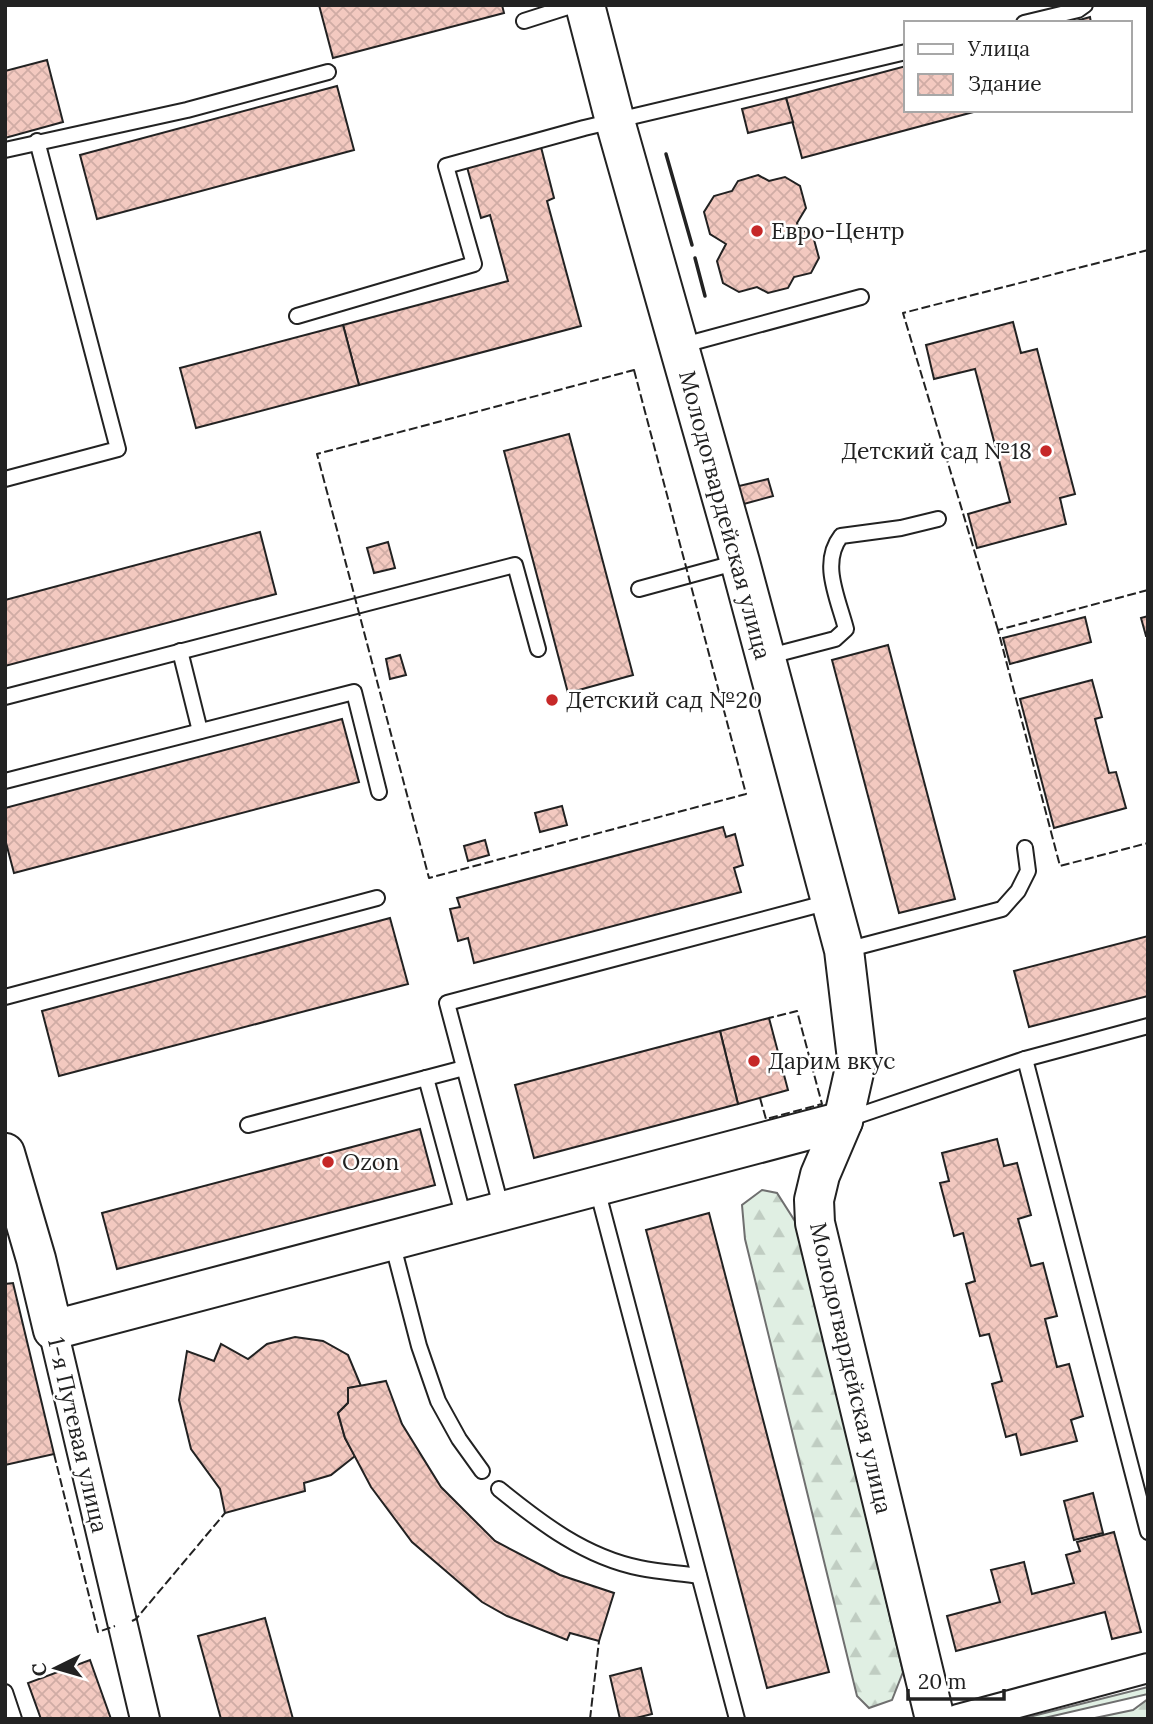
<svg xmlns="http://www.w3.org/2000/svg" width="1153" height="1724" font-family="Lora,serif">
	<defs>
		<pattern id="forest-firs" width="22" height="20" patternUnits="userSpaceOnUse" patternTransform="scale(1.75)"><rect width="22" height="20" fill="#e0efe3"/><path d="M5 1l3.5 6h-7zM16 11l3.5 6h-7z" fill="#c0cdc2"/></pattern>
		<pattern id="building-cross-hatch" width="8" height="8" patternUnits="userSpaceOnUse" patternTransform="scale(1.75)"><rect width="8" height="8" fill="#f3c9c0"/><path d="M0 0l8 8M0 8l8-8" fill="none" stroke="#d0aca5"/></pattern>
	</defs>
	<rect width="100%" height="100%" fill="#fff"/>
	<!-- grass -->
	<polygon fill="#e0efe3" stroke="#6f6f6f" stroke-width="2" points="1148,1687 1148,1694 1040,1719 1021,1719"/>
	<!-- forest -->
	<g fill="url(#forest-firs)" stroke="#6f6f6f" stroke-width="2">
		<polygon points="762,1190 777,1193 798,1226 903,1672 892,1700 869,1708 857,1696 745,1239 742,1205"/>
		<polygon points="1148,1699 1148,1719 1090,1719 1133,1710"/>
	</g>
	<!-- building -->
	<g fill="url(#building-cross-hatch)" stroke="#222" stroke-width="2">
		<polygon points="319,5 502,5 504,13 333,58"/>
		<polygon points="1090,17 1091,23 1069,23"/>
		<polygon points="47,60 63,122 5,138 5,71"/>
		<polygon points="906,66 906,110 981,110 802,158 786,98"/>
		<polygon points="337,86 354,150 97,219 80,155"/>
		<polygon points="786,98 793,122 748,133 742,109"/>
		<polygon points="541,147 554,198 547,201 581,326 359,385 343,325 508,281 490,215 481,218 467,167"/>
		<polygon points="758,175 769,181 785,177 800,186 806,208 797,223 799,228 813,236 819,258 811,273 794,277 788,288 768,293 757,287 739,292 723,283 717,261 726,244 710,234 704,212 714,196 732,191 738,181"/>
		<polygon points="1013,322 1021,353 1037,349 1075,494 1060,498 1066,524 977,548 968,514 1010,502 975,369 934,379 926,345"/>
		<polygon points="343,325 359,385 196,428 180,368"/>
		<polygon points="569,434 633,675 568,693 504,451"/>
		<polygon points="768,479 773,496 740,505 735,487"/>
		<polygon points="260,532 276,594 5,666 5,600"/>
		<polygon points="388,542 395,568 374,573 367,548"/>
		<polygon points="1148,616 1148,636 1146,636 1141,618"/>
		<polygon points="1085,617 1091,642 1010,664 1003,638"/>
		<polygon points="888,645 955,899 899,913 832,660"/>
		<polygon points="400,655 406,675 390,679 386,659"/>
		<polygon points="1092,680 1102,717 1095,719 1109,773 1116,772 1126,808 1054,828 1020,699"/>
		<polygon points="342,719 359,782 14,873 5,839 5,808"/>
		<polygon points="562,806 567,825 540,832 535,813"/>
		<polygon points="723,827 726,837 735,834 743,865 734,868 741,892 474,963 468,938 458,941 450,909 460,907 457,898"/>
		<polygon points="485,840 489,855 468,861 464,846"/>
		<polygon points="390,918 408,984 59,1076 42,1011"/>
		<polygon points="1148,936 1148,996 1029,1027 1014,971"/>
		<polygon points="769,1018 788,1090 738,1104 720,1031"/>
		<polygon points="720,1031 738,1104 534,1158 515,1085"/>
		<polygon points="420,1129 435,1185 117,1269 102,1213"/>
		<polygon points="997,1139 1004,1166 1017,1163 1031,1215 1018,1219 1031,1266 1043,1263 1057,1316 1045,1319 1057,1367 1069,1364 1083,1416 1071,1420 1077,1441 1021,1455 1016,1434 1006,1437 992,1384 1002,1381 989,1334 980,1336 966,1284 975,1281 963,1233 954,1236 940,1183 949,1181 942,1153"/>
		<polygon points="709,1213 829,1672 767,1688 646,1230"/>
		<polygon points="13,1283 54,1454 5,1465 5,1284"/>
		<polygon points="295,1337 323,1341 348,1355 361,1386 348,1388 348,1403 338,1413 345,1438 355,1456 331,1475 304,1483 305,1491 225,1513 220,1489 191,1449 179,1400 187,1351 214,1361 221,1344 248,1359 267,1344"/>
		<polygon points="386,1381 402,1424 441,1487 495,1541 560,1575 614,1593 599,1641 570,1633 567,1640 507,1616 482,1602 412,1542 371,1487 345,1438 338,1413 348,1403 348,1388"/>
		<polygon points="1093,1493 1103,1533 1074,1540 1064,1501"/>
		<polygon points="1114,1532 1141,1632 1112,1639 1105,1612 956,1651 947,1616 1000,1602 991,1570 1024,1562 1032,1594 1074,1583 1066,1555 1080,1551 1077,1542"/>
		<polygon points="265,1618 293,1719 221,1719 198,1636"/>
		<polygon points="90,1660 111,1719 41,1719 28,1683"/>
		<polygon points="641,1668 652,1714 632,1719 620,1719 610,1676"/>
	</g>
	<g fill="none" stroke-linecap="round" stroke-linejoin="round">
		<defs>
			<g id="lane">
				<polyline points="524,21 574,5"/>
				<polyline points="1024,23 1078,10 1085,5"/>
				<polyline points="5,150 187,110 328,72"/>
				<polyline points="297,316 474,264 446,166 584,128 906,52"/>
				<polyline points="680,346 861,297"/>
				<polyline points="5,479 118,449 37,141"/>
				<polyline points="639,589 738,562"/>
				<polyline points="180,651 200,731"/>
				<path d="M766,657l69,-18 11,-10c-8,-31 -26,-66 -5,-93l60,-8 37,-9"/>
				<polyline points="5,697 515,565 538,649"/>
				<polyline points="5,781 354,692 379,792"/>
				<polyline points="846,950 1002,909 1018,891 1028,871 1025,848"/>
				<polyline points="5,997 377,898"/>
				<polyline points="1025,1059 1148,1532"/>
				<polyline points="426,1078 464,1218"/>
				<polyline points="848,1119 1025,1059 1148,1026"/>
				<polyline points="248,1125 464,1068"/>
				<polyline points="597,1189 737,1719"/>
				<polyline points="502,1210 447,1003 829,902"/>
				<polyline points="392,1242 419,1346 438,1401 459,1439 482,1471"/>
				<path d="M499,1489c42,34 86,68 141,79 19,4 39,5 59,8"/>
				<polyline points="5,1692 14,1719"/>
			</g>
			<g id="street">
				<polyline points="53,1330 145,1719"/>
				<polyline points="958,1719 1148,1668"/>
			</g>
			<g id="secondary">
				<polyline points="585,5 615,121 740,562 844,950 857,1059 843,1121 820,1175 814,1200 815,1223 935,1719"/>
				<polyline points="5,1153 36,1259 53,1330 843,1121"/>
			</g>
		</defs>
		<!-- lane casing -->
		<use href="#lane" stroke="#222" stroke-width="18"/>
		<!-- street casing -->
		<use href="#street" stroke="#222" stroke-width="32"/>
		<!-- secondary casing -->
		<use href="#secondary" stroke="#222" stroke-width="42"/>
		<!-- lane -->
		<use href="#lane" stroke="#fff" stroke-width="14"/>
		<!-- street -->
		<use href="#street" stroke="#fff" stroke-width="28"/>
		<!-- secondary -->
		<use href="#secondary" stroke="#fff" stroke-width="38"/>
		<!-- fence -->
		<g stroke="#222" stroke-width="2" stroke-dasharray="9 3.5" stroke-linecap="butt">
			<polygon points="634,370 746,794 429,878 317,454"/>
			<polyline points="1148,590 998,630 1060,866 1148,843"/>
			<polyline points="998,630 903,313 1148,250"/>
			<polyline points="760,1098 766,1119 822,1104 797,1011 769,1018"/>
			<polyline points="54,1454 98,1632 115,1626"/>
			<polyline points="132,1621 136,1619 225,1513"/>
			<polyline points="590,1719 599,1641"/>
		</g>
		<!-- wall -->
		<g stroke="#222" stroke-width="3.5">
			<polyline points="666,154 692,245"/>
			<polyline points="695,258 705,296"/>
		</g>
	</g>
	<!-- markers -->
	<g fill="#c62828" stroke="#fff" stroke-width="2.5">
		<circle cx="757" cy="231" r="7"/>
		<circle cx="1046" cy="451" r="7"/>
		<circle cx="552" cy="700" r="7"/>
		<circle cx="754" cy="1061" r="7"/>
		<circle cx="328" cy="1162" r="7"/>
	</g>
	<g text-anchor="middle" stroke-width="5" stroke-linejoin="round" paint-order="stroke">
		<!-- poi labels -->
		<g font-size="23" fill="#222" stroke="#fff" text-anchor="start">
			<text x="771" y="239">Евро-Центр</text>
			<text x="1032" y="459" text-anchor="end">Детский сад №18</text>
			<text x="566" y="708">Детский сад №20</text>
			<text x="768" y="1069">Дарим вкус</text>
			<text x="342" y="1170">Ozon</text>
		</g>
		<!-- street labels -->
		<g font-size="23" fill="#222" stroke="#fff">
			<text transform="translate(725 515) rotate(75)" y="8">Молодогвардейская улица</text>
			<text transform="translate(851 1368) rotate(77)" y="8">Молодогвардейская улица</text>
			<text transform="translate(78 1435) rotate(77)" y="8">1-я Путевая улица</text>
		</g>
	</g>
	<!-- border -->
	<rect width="1153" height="1724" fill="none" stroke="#222222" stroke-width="14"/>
	<!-- legend -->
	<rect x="904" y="21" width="228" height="91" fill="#ffffff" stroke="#a7a7a7" stroke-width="2"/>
	<rect x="918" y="44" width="35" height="10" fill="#ffffff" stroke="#a7a7a7" stroke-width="2"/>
	<text x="968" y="56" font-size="21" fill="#222222">Улица</text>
	<rect x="918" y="74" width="35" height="21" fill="url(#building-cross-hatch)" stroke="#a7a7a7" stroke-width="2"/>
	<text x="968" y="91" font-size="21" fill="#222222">Здание</text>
	<!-- north arrow -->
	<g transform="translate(56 1668) rotate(265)" stroke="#ffffff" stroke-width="5" paint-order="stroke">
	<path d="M0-5L12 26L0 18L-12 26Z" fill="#222222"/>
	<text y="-10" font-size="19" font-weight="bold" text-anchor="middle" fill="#222222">С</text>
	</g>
	<!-- scale -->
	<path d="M908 1689v10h96v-10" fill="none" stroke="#222222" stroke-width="3.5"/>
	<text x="918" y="1689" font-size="21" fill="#222222" stroke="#ffffff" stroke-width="5" paint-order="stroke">20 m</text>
</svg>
